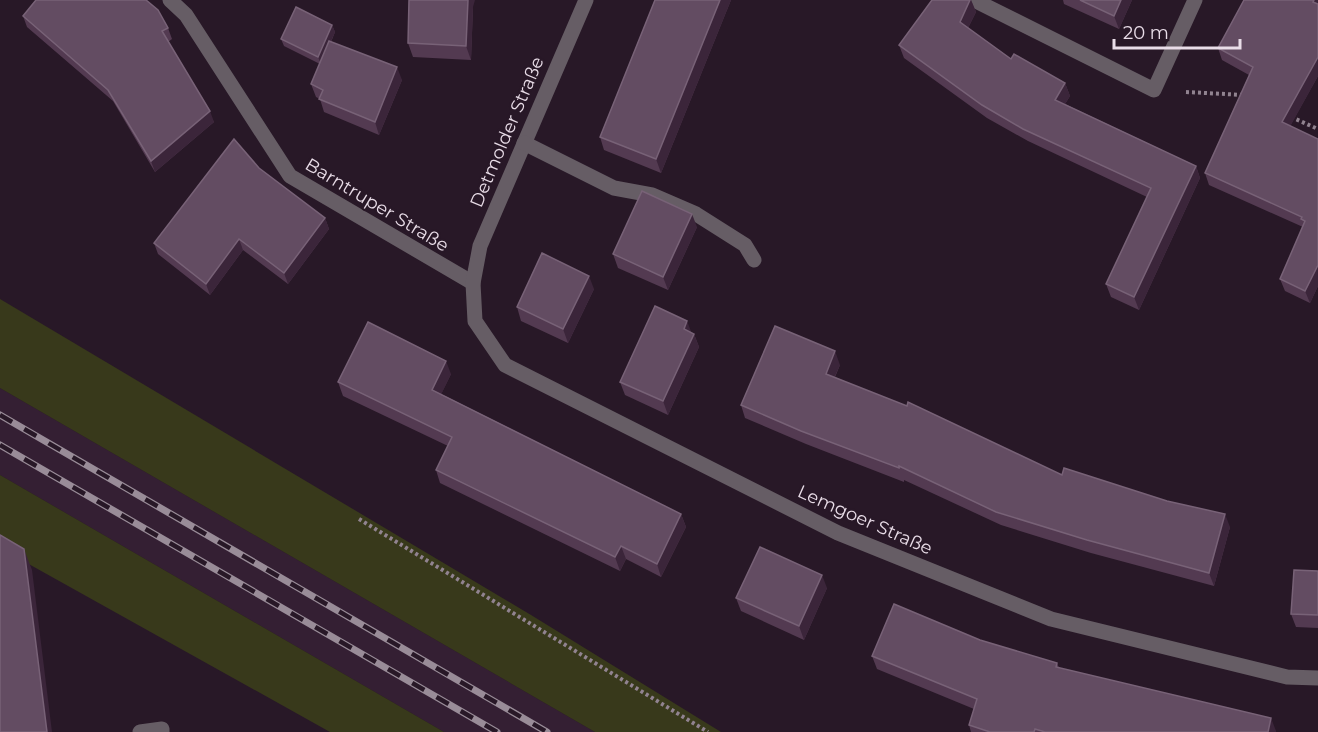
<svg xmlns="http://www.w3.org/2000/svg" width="1318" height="732" font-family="Montserrat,sans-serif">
	<rect width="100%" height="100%" fill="#281827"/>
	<!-- built -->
	<polygon fill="#341f33" points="0,388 595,732 444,732 0,475"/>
	<!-- green -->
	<g fill="#38391b">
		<polygon points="0,299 531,615 721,732 595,732 0,388"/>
		<polygon points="0,475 444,732 330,732 0,548"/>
	</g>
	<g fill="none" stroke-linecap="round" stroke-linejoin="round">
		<!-- path -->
		<g stroke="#918390" stroke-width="4" stroke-dasharray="3 3" stroke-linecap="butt">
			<polyline points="1186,92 1244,95"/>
			<polyline points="1291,117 1318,129"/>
			<polyline points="359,519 708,732"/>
		</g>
		<!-- minor -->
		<g stroke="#665d65" stroke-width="15">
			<polyline points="170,0 186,15 290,176 473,283"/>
			<polyline points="586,0 480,246 473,283 475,321 505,365 838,533 1051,619 1287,677 1318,678"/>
			<polyline points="974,0 1154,90 1195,0"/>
			<polyline points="524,143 614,188 652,195 696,214 745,245 754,260"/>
			<polyline points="140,732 162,729 162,732"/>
		</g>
		<defs>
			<g id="rail">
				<polyline points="0,415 547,732"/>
				<polyline points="0,445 497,732"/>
			</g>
		</defs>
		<!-- rail casing -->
		<use href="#rail" stroke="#998c98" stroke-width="7"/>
		<!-- rail -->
		<use href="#rail" stroke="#281827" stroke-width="4.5" stroke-dasharray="14" stroke-linecap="butt"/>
	</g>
	<!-- wall -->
	<g fill="#533a51">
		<polygon points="655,0 731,0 661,173 604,150 600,137"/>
		<polygon points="932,0 971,0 976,12 968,28 1011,59 1065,83 1070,96 1065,104 1196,166 1200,178 1139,310 1111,297 1106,284 1147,197 1028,141 987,118 904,58 899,45"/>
		<polygon points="1063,0 1132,0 1119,29 1064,4"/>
		<polygon points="1318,0 1318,76 1290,126 1318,139 1318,286 1310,303 1285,291 1280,279 1303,227 1209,185 1205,173 1249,75 1222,60 1218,48"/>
		<polygon points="473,7 471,60 413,57 408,43"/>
		<polygon points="23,16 168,28 172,39 168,42 214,122 155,172 113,101 27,27"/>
		<polygon points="332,25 335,32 331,42 402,80 379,135 324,112 320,99 316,97 311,84 320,64 284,46 281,39"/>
		<polygon points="259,168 325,218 329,229 288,284 243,250 210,295 158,254 154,243"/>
		<polygon points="697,227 668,290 618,268 613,254"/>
		<polygon points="594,289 568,343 521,321 517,307"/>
		<polygon points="694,334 699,347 668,415 625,395 620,382"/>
		<polygon points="840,365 835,377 1062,475 1230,527 1214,586 1091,553 1001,525 904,480 904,482 806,444 745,418 741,405"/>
		<polygon points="451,374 441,394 681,514 686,527 661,577 626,559 620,571 440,483 436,470 448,446 343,396 338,382"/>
		<polygon points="1318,571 1318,628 1296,627 1291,614"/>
		<polygon points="827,588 804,640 741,611 736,598"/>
		<polygon points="980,640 1057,663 1059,668 1276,731 1276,732 971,732 969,725 974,709 877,669 872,656"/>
	</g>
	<!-- shaded-wall -->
	<g fill="#3b253a">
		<polygon points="468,0 475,0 473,7 471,60 466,46"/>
		<polygon points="720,0 731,0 661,173 656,159"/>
		<polygon points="970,0 971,0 976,12 965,34 960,22"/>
		<polygon points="1121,0 1132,0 1119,29 1114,16"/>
		<polygon points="1314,0 1318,0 1318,12 1313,2"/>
		<polygon points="332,25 335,32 321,64 318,57"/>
		<polygon points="1318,57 1318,76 1286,134 1282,122"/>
		<polygon points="397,67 402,80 379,135 375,122"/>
		<polygon points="1065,83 1070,96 1060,112 1055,100"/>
		<polygon points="210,111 214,122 155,172 151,161"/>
		<polygon points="1196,166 1200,178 1139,310 1134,297"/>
		<polygon points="692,214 697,227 668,290 663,277"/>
		<polygon points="325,218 329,229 288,284 284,273"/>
		<polygon points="239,239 243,250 210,295 206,284"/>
		<polygon points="1318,265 1318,286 1310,303 1305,291"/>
		<polygon points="589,276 594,289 568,343 563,329"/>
		<polygon points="687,321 692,334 684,329"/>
		<polygon points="694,334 699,347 668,415 663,401"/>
		<polygon points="835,351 840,365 830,387 826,374"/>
		<polygon points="446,361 451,374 437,403 432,390"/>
		<polygon points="681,514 686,527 661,577 657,564"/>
		<polygon points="1225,514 1230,527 1214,586 1209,573"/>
		<polygon points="621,546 626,559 620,571 615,557"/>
		<polygon points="24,549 32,570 52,732 47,732"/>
		<polygon points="822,575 827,588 804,640 799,626"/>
		<polygon points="1271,718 1276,731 1276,732 1268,732"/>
	</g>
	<!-- building -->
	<g fill="#634c62" stroke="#786277" stroke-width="1.5">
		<polygon points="36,0 146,0 158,10 168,28 162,31 210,111 151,161 108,90 23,16"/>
		<polygon points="409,0 468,0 466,46 408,43"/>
		<polygon points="655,0 720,0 656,159 600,137"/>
		<polygon points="932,0 970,0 960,22 1011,59 1014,54 1065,83 1055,100 1196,166 1134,297 1106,284 1151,188 1023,129 982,105 899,45"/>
		<polygon points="1080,0 1121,0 1114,16"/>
		<polygon points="1244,0 1314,0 1313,2 1318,4 1318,57 1282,122 1318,139 1318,265 1305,291 1280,279 1305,221 1301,219 1302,217 1205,173 1253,67 1218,48"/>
		<polygon points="296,7 332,25 318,57 281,39"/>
		<polygon points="329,41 397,67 375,122 319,99 323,90 311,84"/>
		<polygon points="234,139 259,168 325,218 284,273 239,239 206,284 154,243"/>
		<polygon points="642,191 692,214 663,277 613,254"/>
		<polygon points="542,253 589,276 563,329 517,307"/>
		<polygon points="655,306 687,321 684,329 694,334 663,401 620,382"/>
		<polygon points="368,322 446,361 432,390 681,514 657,564 621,546 615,557 436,470 452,437 338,382"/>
		<polygon points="775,326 835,351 826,374 907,406 908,402 1062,475 1064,468 1167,501 1225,514 1209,573 1087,540 996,512 899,466 899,468 801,431 741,405"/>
		<polygon points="0,535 24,549 47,732 0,732"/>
		<polygon points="760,547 822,575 799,626 736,598"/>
		<polygon points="1294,570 1318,571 1318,615 1291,614"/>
		<polygon points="894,604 980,640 1057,663 1056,667 1271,718 1268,732 1045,732 1035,729 1034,732 990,732 969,725 977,699 872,656"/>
	</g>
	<g text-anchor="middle" stroke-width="4.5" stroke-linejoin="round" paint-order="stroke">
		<!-- street labels -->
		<g font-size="18" fill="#e9dde8" stroke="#281827">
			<text transform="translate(507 132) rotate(-67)" y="6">Detmolder Straße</text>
			<text transform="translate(377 205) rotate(31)" y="6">Barntruper Straße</text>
			<text transform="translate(865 520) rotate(24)" y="6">Lemgoer Straße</text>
		</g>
	</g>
	<!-- scale -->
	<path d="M1114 39v9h126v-9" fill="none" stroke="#e9dde8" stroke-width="3"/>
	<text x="1123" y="39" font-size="18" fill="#e9dde8" stroke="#281827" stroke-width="4.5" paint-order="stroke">20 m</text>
</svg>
